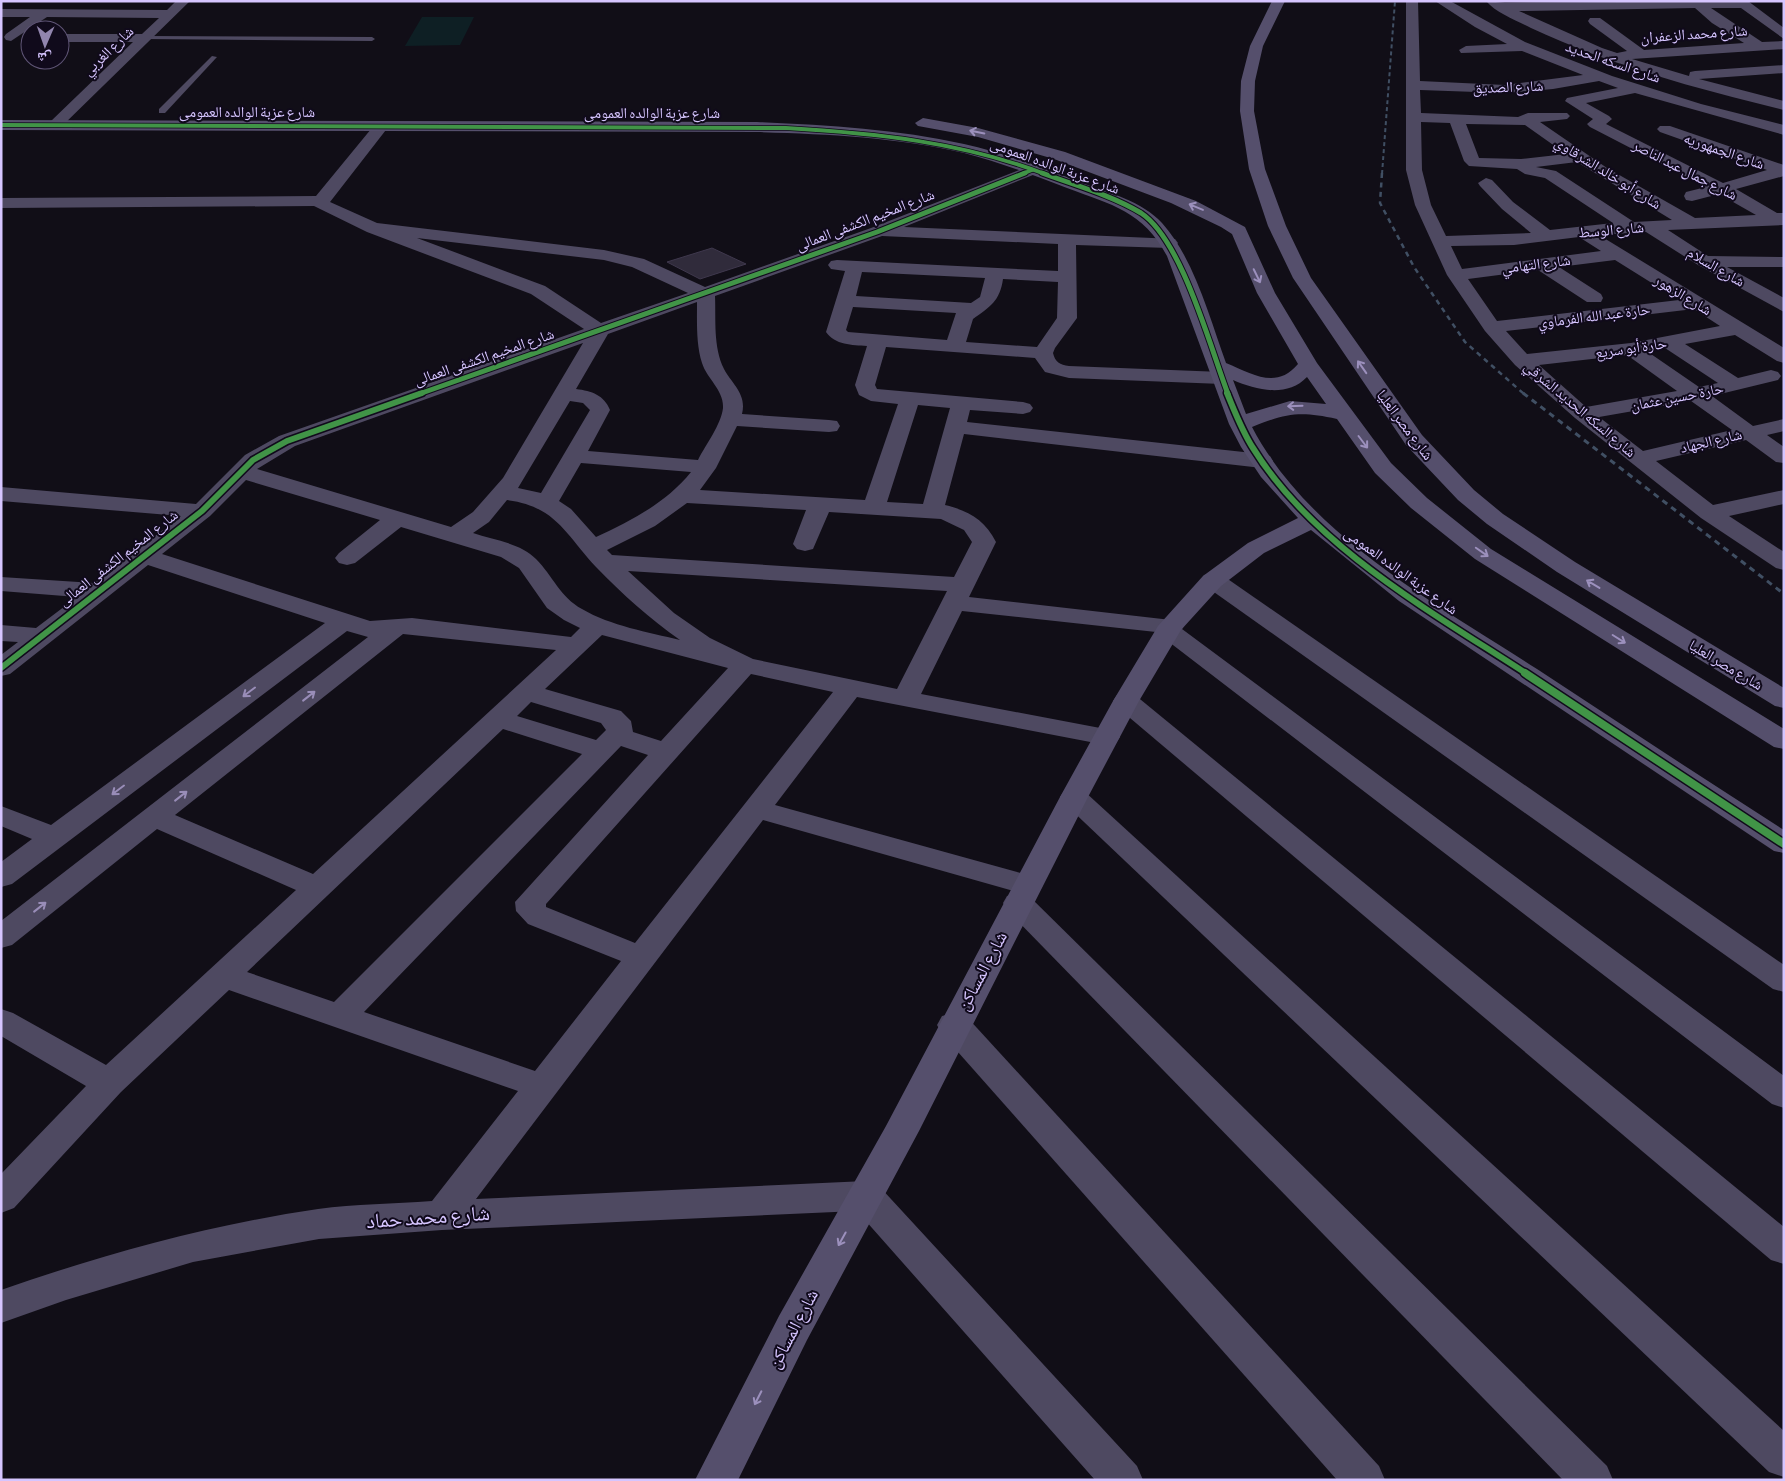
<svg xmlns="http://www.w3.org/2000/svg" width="1785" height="1481" font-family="'Asap Condensed','Noto Naskh Arabic',sans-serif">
	<rect width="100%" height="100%" fill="#110e17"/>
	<!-- green -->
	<polygon fill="#0e1f24" points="422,17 474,17 460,45 405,46"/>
	<!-- building -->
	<polygon fill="#302b3b" stroke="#3f384d" points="712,248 746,264 700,279 667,262"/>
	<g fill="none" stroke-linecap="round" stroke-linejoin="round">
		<!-- lane -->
		<g fill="#4e4961" fill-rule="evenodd">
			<polygon points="145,36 372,37 375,39 372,41 143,39"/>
			<polygon points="212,56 217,57 165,113 159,113 159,109"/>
		</g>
		<!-- street -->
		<g fill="#4e4961" fill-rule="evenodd">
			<polygon points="176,1 190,1 60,128 50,128 47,125 50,122 133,42 60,42 60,34 142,34 159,18 47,17 11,41 6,40 4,37 6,34 30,17 1,17 1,9 167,10"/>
			<path d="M1406,1h12l2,80 85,4 78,-10 -61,-24 -61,2 -2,-3 7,-4 41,-2 -32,-17 -40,-26h15l75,41 87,34 89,28 83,21v10l-149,-42 -49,10 23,13 3,3 -6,5 117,59 44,-13 -107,-38 -3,-3 3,-3h10l114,39v11l-48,13 41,24h7l-1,12 -115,5 40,26 76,1v10h-57l57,31v14l-86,-47 -52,-33 -47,3 185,113v15l-7,-2 -42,-26 -50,9 53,34 33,-8 7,2 3,4 -3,4 -66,16 41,30 31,-7v12l-17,4 17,12v16l-8,-1 -30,-22 -90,21 57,44 71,-15v14l-55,12 55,36v18l-8,-2 -75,-50 -126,-100 -60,-53 -30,-34 -38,-56 -32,-70 -9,-35zM1599,81l19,7 -51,10 -2,3 28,18 -6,5 3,3 116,60 -20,5 -2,4 2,4 6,1 27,-7 37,21 -61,3 -88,-50 -67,-46 27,-3 3,-3 -3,-3h-39l-10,4 -97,-4 -1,-23 85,3 48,-4zM1421,122l29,1 14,38 5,5 48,3 8,5 20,4 68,45 -63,7 -37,-28 -21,-22 -6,-2 -8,5 2,3 22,23 29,24 -85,3 -15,-31 -9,-35zM1466,124l59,1 41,29 -45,5 -42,-1zM1577,162l95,58 -38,2 -78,-51 -20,-4zM1579,237l22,14 -139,18 -11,-23 63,-1zM1615,260l64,40 -182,21 -29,-42 70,-9 49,32h14l2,-4 -2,-4 -42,-27zM1694,309l26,17 -89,17 -104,11 -21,-23zM1665,348l53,35 -19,4 -51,-35zM1627,355l50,36 -91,16 -47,-42zM1691,401l41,29 -89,21 -44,-34z"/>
			<path d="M1486,1l19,2 243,-2 36,27v11l-43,-31h-30l51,34 22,-1v8l-152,10 57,17 1,-4 5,-1 89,-6v8l-85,6 85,22v9c-86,-21 -172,-44 -253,-82 -13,-7 -35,-15 -45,-27zM1695,8l17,15 32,20 -100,7 -44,-32h-10l-2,3 2,3 37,27 -10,2 -15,-5 -83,-37z"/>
			<path d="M381,121l8,5 -59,76 47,21 227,27 40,9 61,28 166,-59 161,-63 6,2 2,3 -2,3 -134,54 271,12 3,4 -3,4 -6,1 -93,-3 1,73 -22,30 -2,5c2,9 7,12 16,13l153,6 7,2 3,4 -3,4 -7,2 -153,-6 -24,-6 -10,-14 -149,-11 -11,38 2,4 146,13 7,2 3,4 -3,4 -7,2 -53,-4 -3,12 295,32 8,2 3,5 -3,5 -8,2 -298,-34 -19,71c24,6 40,15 51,37l-27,55 211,24 4,5 -2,3 602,447v32l-12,-4 -616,-472 -194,-21 -41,83 195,37 4,6 -4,6 -10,2 -249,-48 -82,108 264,73 4,7 -4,7 -11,3 -265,-75 -287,379 390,-18 13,5 258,280 6,14h-48l-238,-269 -415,19 -123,9 -126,23 -127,38 -65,23v-33c103,-36 208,-65 317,-81 37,-5 76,-5 114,-8l86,-110 -289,-101 -108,102 -107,116 -13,5v-39l85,-88 -85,-50v-27l12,4 93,52 190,-175 -139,-61 -145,116 -11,3v-27l367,-284 -21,-6 -335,253 -11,3v-25l31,-23 -31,-13v-20l50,19 274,-202 -177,-58 -138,109 -9,2v-21l17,-13 -17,-1v-16l35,3 41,-31 -76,-6v-14l93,6 87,-67 -180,-15v-14l195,17 49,-49 34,-19 305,-107 -53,-35 -164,-62 -53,-26 -313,2v-10l315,-2 60,-73zM882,236l176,8v27l-221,-11 -6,1 -3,4 3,4 14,2 -19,61c9,13 26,13 41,14l-12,39 4,10 12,6 27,3 -33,96 -165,-10 16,-22 21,-42 92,6 8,-1 3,-5 -3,-5 -8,-1 -87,-6c5,-20 -10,-30 -18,-45 -11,-22 -8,-50 -9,-73zM417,238l187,22 28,7 56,26 -87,30 -56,-37zM862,272l123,6 -5,19 -9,6 -115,-7zM1003,279l55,3 -1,36 -20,29 -71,-5 7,-23c17,-12 27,-18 30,-40zM697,302c0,21 -1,42 5,61 5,16 22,27 21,45 -2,17 -17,36 -25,52l-110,-9 22,-41c-6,-15 -18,-19 -34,-21l32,-55zM853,307l103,6 -9,27 -99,-8 -2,-2zM583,343l-80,135 -30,34 -22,15 -194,-58 38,-23zM570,401l13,2 7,7 -49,83 -23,-5zM918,405l32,3 -27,96 -36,-2zM581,463l110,9c-25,31 -60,49 -95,65l-25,-28 -12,-8zM246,480l134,40 -41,33 -4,5 4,5 8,2 8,-2 46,-36 100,30 18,11 28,40 17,12 16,8 -9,9 -159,-19 -42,3 -208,-67 48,-38zM507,500c49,6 59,35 89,67 26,27 54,52 84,73 -32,-8 -69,-14 -98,-31 -22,-12 -29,-33 -46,-50 -15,-16 -43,-19 -63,-26l16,-11zM687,503l119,7 -13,34 4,5 8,2 8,-2 16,-37 112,7 23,11 8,12 -18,35 -342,-22 -5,-5 48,-24zM628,571l319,20 -50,98 -144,-30 -43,-21 -36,-25zM403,634l153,16 -243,224 -138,-59zM602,635l126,33 -67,73 -28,-9 -2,-11 -10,-10 -76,-22zM751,674l82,18 -198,251 -89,-36v-3zM531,702l70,21 5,7 -10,10 -79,-24zM503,729l79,25 -248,248 -87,-30zM621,746l27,9 -133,147 1,9 12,13 93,37 -86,110 -171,-59z"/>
			<polygon points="1213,573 1222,575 1784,965 1784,992 1773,989 1204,585 1201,580 1204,575"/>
			<polygon points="1126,693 1135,695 1784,1227 1784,1264 1771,1260 1117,707 1113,701 1117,695"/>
			<polygon points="1074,788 1084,791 1784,1431 1784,1477 1769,1472 1064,803 1060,797 1064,791"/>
			<polygon points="1018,893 1029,896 1607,1466 1613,1480 1563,1480 1007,910 1003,903 1007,896"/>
			<polygon points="954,1013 966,1016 1379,1466 1385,1480 1337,1480 942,1034 937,1025 942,1016"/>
		</g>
		<!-- secondary -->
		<g fill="#554f6c" fill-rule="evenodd">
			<polygon points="1272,1 1285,1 1263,46 1255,81 1254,111 1265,169 1286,226 1311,278 1422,435 1474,490 1503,514 1575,562 1784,688 1784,708 1775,706 1557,572 1487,524 1458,500 1406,445 1293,278 1268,226 1249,169 1240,111 1241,81 1250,46"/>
			<path d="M923,118l55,10 87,24 131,49 49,26 30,66 42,70 74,100 36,35 64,51 293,180v20l-10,-2 -299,-188 -64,-51 -36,-35 -38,-54c-37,-8 -50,-6 -85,8 56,108 186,178 285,242 82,54 164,108 247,161v23l-10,-2 -375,-250 -88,-71 -47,23 -43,33 -40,44 -42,71 -51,96 -169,334 -112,209 -69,140h-43l84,-164 107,-190 174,-329 53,-96 45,-75 45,-50 45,-33 50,-25 -37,-41 -20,-30 -12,-23 -62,-168c-24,-45 -55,-51 -100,-68 -34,-13 -68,-26 -103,-35 -68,-16 -138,-19 -207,-21l-756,-2v-10l756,2c69,3 139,7 207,22 41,9 79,24 118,39 27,10 60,18 80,40 32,35 48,96 64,140 27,11 50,27 72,1l-41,-71 -25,-59 -11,-7 -50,-24 -117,-44 -76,-22 -60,-11 -3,-3zM1307,377l19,27 -36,-3 -44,13 -13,-34c23,10 54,18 74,-3z"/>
		</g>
		<!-- rail-far2 -->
		<polyline stroke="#404f63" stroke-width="2" stroke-dasharray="4 3" stroke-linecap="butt" points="1382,174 1395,1"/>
		<!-- rail-far1 -->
		<polyline stroke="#404f63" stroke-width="2.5" stroke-dasharray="5 4.5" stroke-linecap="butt" points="1382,173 1380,203 1414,267 1465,342 1524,394"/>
		<!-- rail -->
		<polyline stroke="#404f63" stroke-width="3" stroke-dasharray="6 5" stroke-linecap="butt" points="1523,393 1784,594"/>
		<defs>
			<g id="cycleway-far3">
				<path d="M1,125l785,3c89,5 175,14 259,46"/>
				<polyline points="1022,174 1032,170"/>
			</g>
			<g id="cycleway-far2">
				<path d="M1042,173c32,12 69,22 99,40 41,27 69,134 87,181"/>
				<polyline points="419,394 877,232 1025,173"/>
			</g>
			<g id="cycleway-far1">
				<path d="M1227,393c8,19 15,38 26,55 61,99 179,164 274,226"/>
				<polyline points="1,668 202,511 253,460 287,441 422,393"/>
			</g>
			<polyline id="cycleway" points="1525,673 1784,844"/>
		</defs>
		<!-- cycleway-far3 casing -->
		<use href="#cycleway-far3" stroke="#100a1b" stroke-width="5.5"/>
		<!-- cycleway-far2 casing -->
		<use href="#cycleway-far2" stroke="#100a1b" stroke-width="7"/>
		<!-- cycleway-far1 casing -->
		<use href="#cycleway-far1" stroke="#100a1b" stroke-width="9"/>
		<!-- cycleway casing -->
		<use href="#cycleway" stroke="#100a1b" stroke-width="11"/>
		<!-- cycleway-far3 -->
		<use href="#cycleway-far3" stroke="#419447" stroke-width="4"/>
		<!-- cycleway-far2 -->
		<use href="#cycleway-far2" stroke="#419447" stroke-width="5"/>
		<!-- cycleway-far1 -->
		<use href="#cycleway-far1" stroke="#419447" stroke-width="6"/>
		<!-- cycleway -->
		<use href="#cycleway" stroke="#419447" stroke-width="8"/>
	</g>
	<!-- one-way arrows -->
	<defs><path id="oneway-shaft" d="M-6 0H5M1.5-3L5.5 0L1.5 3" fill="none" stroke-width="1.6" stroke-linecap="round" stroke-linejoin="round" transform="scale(1.25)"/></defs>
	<g stroke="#9c90bd">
		<use href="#oneway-shaft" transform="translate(977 132) rotate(-168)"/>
		<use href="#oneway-shaft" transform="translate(1196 207) rotate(-157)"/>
		<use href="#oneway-shaft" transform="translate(1257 276) rotate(64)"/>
		<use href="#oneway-shaft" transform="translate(1362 367) rotate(-125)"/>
		<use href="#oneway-shaft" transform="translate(1295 406) rotate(178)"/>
		<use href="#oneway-shaft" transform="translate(1363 442) rotate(53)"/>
		<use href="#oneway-shaft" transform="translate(1482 552) rotate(35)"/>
		<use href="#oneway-shaft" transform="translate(1593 584) rotate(-149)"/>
		<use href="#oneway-shaft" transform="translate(1619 639) rotate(32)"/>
		<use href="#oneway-shaft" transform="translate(842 1239) rotate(119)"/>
		<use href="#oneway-shaft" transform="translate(758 1398) rotate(117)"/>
	</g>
	<g stroke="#998db8">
		<use href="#oneway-shaft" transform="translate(249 692) rotate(143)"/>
		<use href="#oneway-shaft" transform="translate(309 696) rotate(-38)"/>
		<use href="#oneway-shaft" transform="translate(118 790) rotate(143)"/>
		<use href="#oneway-shaft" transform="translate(181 796) rotate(-38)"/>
		<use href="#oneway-shaft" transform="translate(40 907) rotate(-38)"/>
	</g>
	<g text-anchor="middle" stroke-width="4" stroke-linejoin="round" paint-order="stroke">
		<!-- far-street labels -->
		<g font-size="15" fill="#d6c5ff" stroke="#100a1b">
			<text transform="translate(1694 34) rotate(-4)" y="5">شارع محمد الزعفران</text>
			<text transform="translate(108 51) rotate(-44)" y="5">شارع الغربي</text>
			<text transform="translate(1613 62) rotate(19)" y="5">شارع السكه الحديد</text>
			<text transform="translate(1508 87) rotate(-2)" y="5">شارع الصديق</text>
			<text x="247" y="117">شارع عزبة الوالده العمومى</text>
			<text x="652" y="118">شارع عزبة الوالده العمومى</text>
			<text transform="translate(1724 151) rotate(19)" y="5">شارع الجمهوريه</text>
			<text transform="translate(1055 166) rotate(20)" y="5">شارع عزبة الوالده العمومى</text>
			<text transform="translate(1685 170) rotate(27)" y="5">شارع جمال عبد الناصر</text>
			<text transform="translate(1608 173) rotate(32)" y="5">شارع أبو خالد الشرقاوي</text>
			<text transform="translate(865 220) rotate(-21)" y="5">شارع المخيم الكشفى العمالى</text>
			<text transform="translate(1611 230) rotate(-5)" y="5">شارع الوسط</text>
			<text transform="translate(1536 264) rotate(-7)" y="5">شارع التهامي</text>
			<text transform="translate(1716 267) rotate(30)" y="5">شارع السلام</text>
			<text transform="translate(1683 295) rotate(31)" y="5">شارع الزهور</text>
			<text transform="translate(1594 316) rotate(-7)" y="5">حارة عبد الله الفرماوي</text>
			<text transform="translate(1631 348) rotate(-8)" y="5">حارة أبو سريع</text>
			<text transform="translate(484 357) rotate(-19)" y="5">شارع المخيم الكشفى العمالى</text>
			<text transform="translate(1677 397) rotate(-11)" y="5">حارة حسين عثمان</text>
			<text transform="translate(1580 409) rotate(40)" y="5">شارع السكه الحديد الشرقي</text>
			<text transform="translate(1405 425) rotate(53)" y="5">شارع مصر العليا</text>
			<text transform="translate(1711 441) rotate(-13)" y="5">شارع الجهاد</text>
			<text transform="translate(118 558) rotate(-38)" y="5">شارع المخيم الكشفى العمالى</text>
			<text transform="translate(1401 571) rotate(36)" y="5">شارع عزبة الوالده العمومى</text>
			<text transform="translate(1726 665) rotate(31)" y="5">شارع مصر العليا</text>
		</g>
		<!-- street labels -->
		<g font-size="18" fill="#d6c5ff" stroke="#100a1b">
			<text transform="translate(982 971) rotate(-62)" y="6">شارع المساكن</text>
			<text transform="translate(793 1329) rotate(-62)" y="6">شارع المساكن</text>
		</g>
		<!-- near-street labels -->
		<g font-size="21" fill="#d6c5ff" stroke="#100a1b">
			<text transform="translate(428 1217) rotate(-4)" y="7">شارع محمد حماد</text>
		</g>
	</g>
	<!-- border -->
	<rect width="1785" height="1481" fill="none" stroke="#d6c5ff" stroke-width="5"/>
	<!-- north arrow -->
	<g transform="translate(45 45) rotate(182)"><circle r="24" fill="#100a1b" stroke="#5f5576"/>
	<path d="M0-4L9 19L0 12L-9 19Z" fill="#9185ae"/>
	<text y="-8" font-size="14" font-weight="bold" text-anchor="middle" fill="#d6c5ff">ش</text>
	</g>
</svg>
